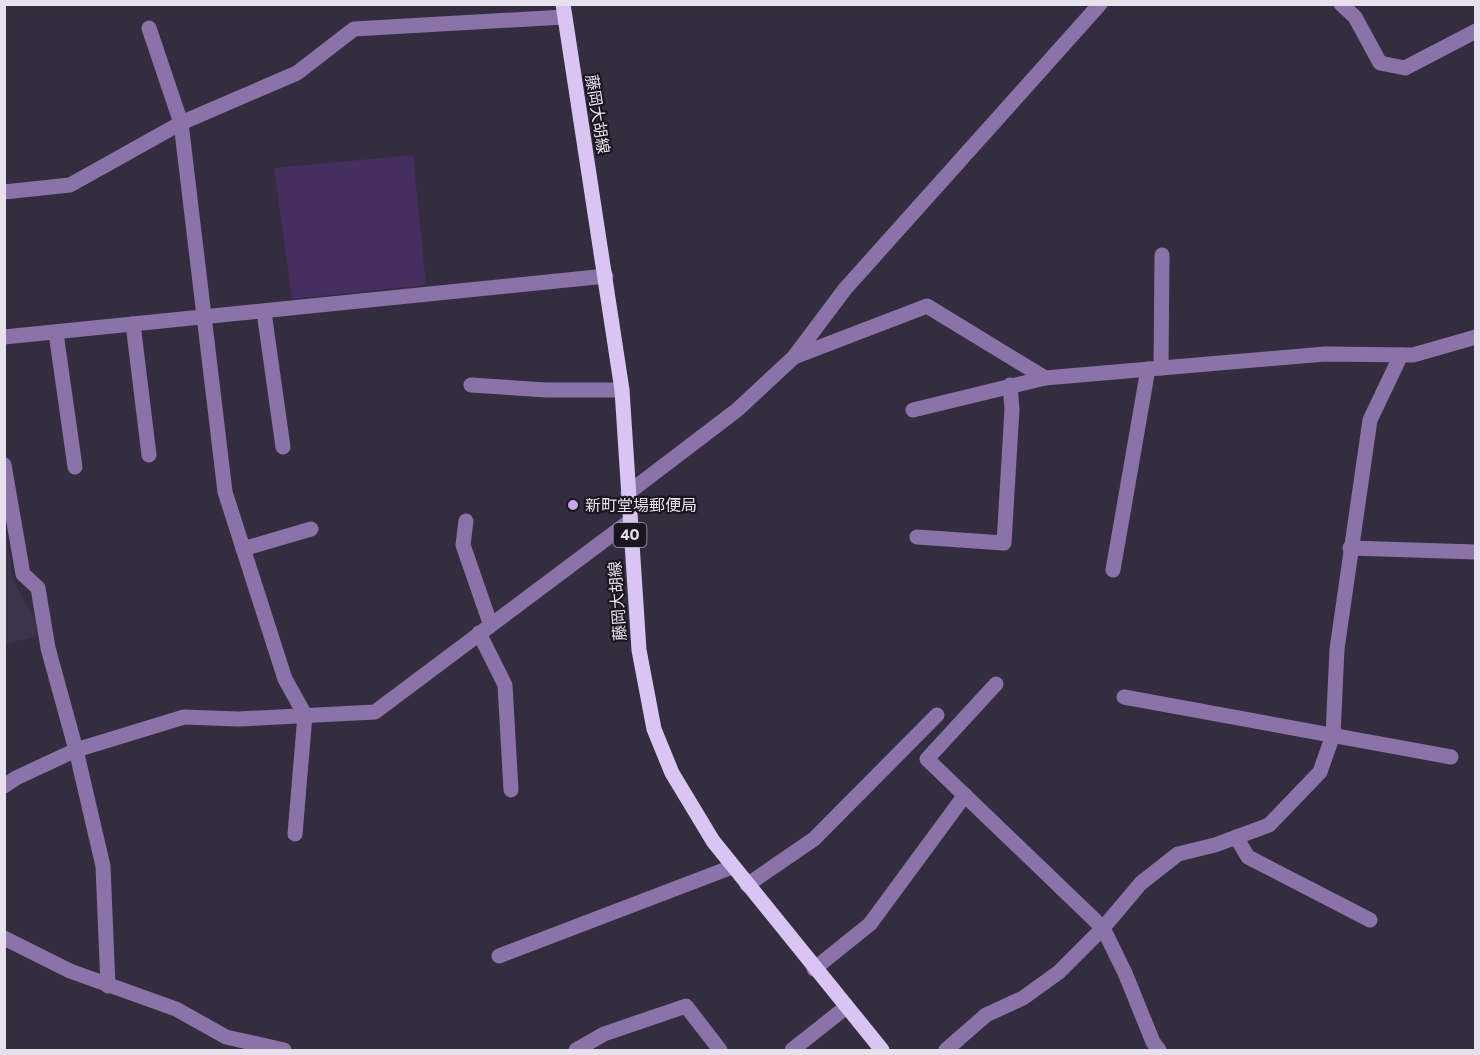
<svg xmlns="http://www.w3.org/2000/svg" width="1480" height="1055" font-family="Commissioner,'Noto Sans JP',sans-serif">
	<rect width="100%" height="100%" fill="#342c3f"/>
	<!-- built -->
	<polygon fill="#3e334c" points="5,525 13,581 35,619 37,636 5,644"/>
	<!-- green -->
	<polygon fill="#472e61" points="413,155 426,285 292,299 274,168"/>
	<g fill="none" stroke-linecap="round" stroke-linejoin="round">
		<!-- minor -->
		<g stroke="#8b72a9" stroke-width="15">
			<polyline points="1341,4 1355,17 1380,63 1405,68 1476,31"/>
			<polyline points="149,28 181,123 225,492 285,679 305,715 295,834"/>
			<polyline points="4,192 70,185 181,123 297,73 354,29 564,17"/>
			<polyline points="264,312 283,447"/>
			<polyline points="133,324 149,455"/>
			<polyline points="56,333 75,467"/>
			<polyline points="4,337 606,276"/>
			<polyline points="794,357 927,306 1045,378"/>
			<polyline points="1161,368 1162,255"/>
			<polyline points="471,385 546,390 622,390"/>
			<polyline points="913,410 1045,378 1325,354 1413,355 1476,337"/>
			<polyline points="4,465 23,574 38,588 48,648 76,750 103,866 108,986"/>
			<polyline points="628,493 737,410 794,357 845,289 1100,4"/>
			<polyline points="466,521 463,545 490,623"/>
			<polyline points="917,537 1004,543 1012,409 1010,385"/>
			<polyline points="1350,548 1476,552"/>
			<polyline points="243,549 311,529"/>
			<polyline points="1113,570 1148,369"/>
			<polyline points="479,633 505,685 511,790"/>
			<polyline points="996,684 927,759 1103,928 1125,973 1153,1042 1159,1050"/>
			<polyline points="1124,697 1451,757"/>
			<polyline points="4,786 16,778 76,750 184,717 239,719 375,712 630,521"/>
			<polyline points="1236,837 1248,857 1370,920"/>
			<polyline points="747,885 814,839 937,715"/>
			<polyline points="4,938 70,971 176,1009 226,1037 284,1050"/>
			<polyline points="499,956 732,867"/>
			<polyline points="814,969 870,924 965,795"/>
			<polyline points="576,1050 604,1034 686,1006 720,1050"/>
			<polyline points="792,1050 845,1008"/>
			<polyline points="946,1050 986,1015 1023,998 1059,972 1103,928 1141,883 1178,854 1215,845 1269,825 1320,772 1333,735 1337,649 1370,420 1401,355"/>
		</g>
		<!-- major -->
		<polyline stroke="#d8c5f2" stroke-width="15" points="563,4 622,390 639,650 654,729 672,773 713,841 882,1050"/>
	</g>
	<!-- markers -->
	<circle fill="#c7a6ef" stroke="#1a161f" stroke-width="2" cx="573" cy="505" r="6"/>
	<g text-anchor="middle" stroke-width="4.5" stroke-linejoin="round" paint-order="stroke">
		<!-- shield labels -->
		<rect fill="#1a161f" stroke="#aaa4b0" stroke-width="1.5" x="613.5" y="523" width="33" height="24" rx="4.5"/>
		<g font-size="15" font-weight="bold" fill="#e7e1ee">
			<text x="630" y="540">40</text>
		</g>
		<!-- street labels -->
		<g font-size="16" fill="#e7e1ee" stroke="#1a161f">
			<text transform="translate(598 114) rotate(81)" y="6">藤岡大胡線</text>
			<text transform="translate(617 601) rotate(-94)" y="6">藤岡大胡線</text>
		</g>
		<!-- poi labels -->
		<g font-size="16" fill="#e7e1ee" stroke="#1a161f" text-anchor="start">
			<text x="585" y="511">新町堂場郵便局</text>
		</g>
	</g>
	<!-- border -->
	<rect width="1480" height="1055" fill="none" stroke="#e7e1ee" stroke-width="12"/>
</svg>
